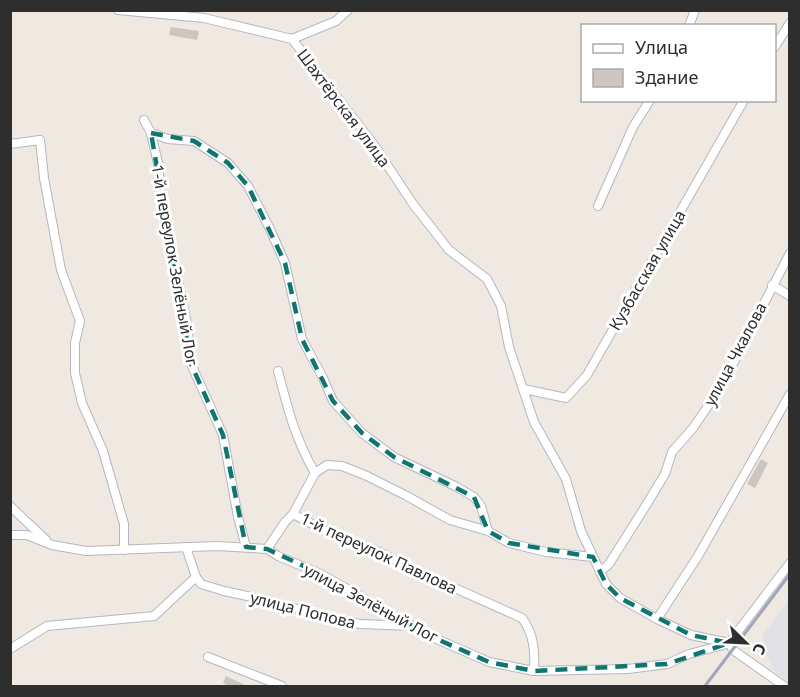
<svg xmlns="http://www.w3.org/2000/svg" width="800" height="697" font-family="'Noto Sans',sans-serif">
	<rect width="100%" height="100%" fill="#efe9e1"/>
	<!-- industrial -->
	<polygon fill="#e3e1e8" points="789,599 789,683 775,672 765,651 763,635"/>
	<!-- building -->
	<g fill="#cbc7bf">
		<polygon points="171,27 199,31 197,40 169,35"/>
		<polygon points="761,459 768,463 755,488 747,484"/>
		<polygon points="226,676 249,687 230,687 223,683"/>
	</g>
	<g fill="none" stroke-linecap="round" stroke-linejoin="round">
		<defs>
			<g id="minor">
				<polyline points="118,10 204,18 292,39 374,145 413,204 449,250 487,279 501,306 509,347 534,422 566,479 581,531 606,584 620,598 657,619 691,635 729,643"/>
				<polyline points="689,26 695,10"/>
				<polyline points="292,39 336,21 348,10"/>
				<polyline points="774,48 790,23"/>
				<polyline points="144,120 151,133 158,163 161,197 187,324 191,364 223,435 238,517 246,547"/>
				<polyline points="151,133 168,139 194,141 228,163 248,186 270,229 285,263 302,339 323,378 333,401 362,433 394,457 455,486 474,497 481,506 488,531"/>
				<polyline points="10,144 40,140 44,178 61,270 80,321 75,343 75,373 82,403 103,451 124,524 124,550"/>
				<polyline points="598,206 633,127 650,100"/>
				<polyline points="772,285 790,296"/>
				<path d="M278,371c10,39 17,67 37,102l-22,41 36,19 50,19 42,21 101,45c12,16 13,33 12,53"/>
				<polyline points="524,389 566,398 587,375 744,100"/>
				<polyline points="315,473 327,465 342,466 367,476 405,495 450,520 488,531 509,543 546,552 593,557"/>
				<polyline points="10,506 46,540"/>
				<polyline points="10,535 27,535 52,545 86,551 217,546 267,549 278,556 321,574 430,636 489,662 534,671 628,669 667,664 689,654 727,644"/>
				<polyline points="267,549 285,522 293,514"/>
				<polyline points="600,572 609,564 645,507 665,474 672,452 693,428 721,387 790,253"/>
				<polyline points="196,577 201,584 224,591 270,601 315,614 360,624 414,626"/>
				<polyline points="657,619 698,556 790,394"/>
				<polyline points="729,643 790,563"/>
				<polyline points="729,643 733,650 784,686"/>
				<polyline points="10,649 47,626 154,616 196,577 186,547"/>
				<polyline points="208,657 282,686"/>
			</g>
		</defs>
		<!-- minor casing -->
		<use href="#minor" stroke="#b4b7c1" stroke-width="10"/>
		<!-- minor -->
		<use href="#minor" stroke="#fff" stroke-width="8"/>
		<!-- rail -->
		<polyline stroke="#a3a6b8" stroke-width="3" points="705,686 790,574"/>
	</g>
	<!-- marked area -->
	<path fill="none" stroke="#0f766e" stroke-width="4.5" stroke-dasharray="12 8" stroke-linejoin="round" d="M151,133l43,8 34,22 20,23 37,77 17,76 31,62 29,32 32,24 80,40 14,34 21,12 84,14 13,27 14,14 71,37 38,8 -62,21 -133,7 -45,-9 -59,-26 -109,-62 -54,-25 -21,-2 -23,-112 -32,-71z"/>
	<g text-anchor="middle" stroke-width="6" stroke-linejoin="round" paint-order="stroke">
		<!-- street labels -->
		<g font-size="16" fill="#2e2e2e" stroke="#fff">
			<text transform="translate(344 108) rotate(53)" y="6">Шахтёрская улица</text>
			<text transform="translate(175 265) rotate(80)" y="6">1-й переулок Зелёный Лог</text>
			<text transform="translate(647 270) rotate(-60)" y="6">Кузбасская улица</text>
			<text transform="translate(735 354) rotate(-62)" y="6">улица Чкалова</text>
			<text transform="translate(379 553) rotate(25)" y="6">1-й переулок Павлова</text>
			<text transform="translate(371 603) rotate(28)" y="6">улица Зелёный Лог</text>
			<text transform="translate(303 610) rotate(14)" y="6">улица Попова</text>
		</g>
	</g>
	<!-- border -->
	<rect width="800" height="697" fill="none" stroke="#2e2e2e" stroke-width="24"/>
	<!-- legend -->
	<rect x="581" y="24" width="195" height="78" fill="#ffffff" stroke="#ababab" stroke-width="1.5"/>
	<rect x="593" y="44" width="30" height="9" fill="#ffffff" stroke="#ababab" stroke-width="1.5"/>
	<text x="635" y="54" font-size="18" fill="#2e2e2e">Улица</text>
	<rect x="593" y="69" width="30" height="18" fill="#cbc7bf" stroke="#ababab" stroke-width="1.5"/>
	<text x="635" y="84" font-size="18" fill="#2e2e2e">Здание</text>
	<!-- north arrow -->
	<g transform="translate(746 643) rotate(114)" stroke="#ffffff" stroke-width="4.5" paint-order="stroke">
	<path d="M0-4.5L10 22L0 15L-10 22Z" fill="#2e2e2e"/>
	<text y="-9" font-size="16" font-weight="bold" text-anchor="middle" fill="#2e2e2e">С</text>
	</g>
</svg>
